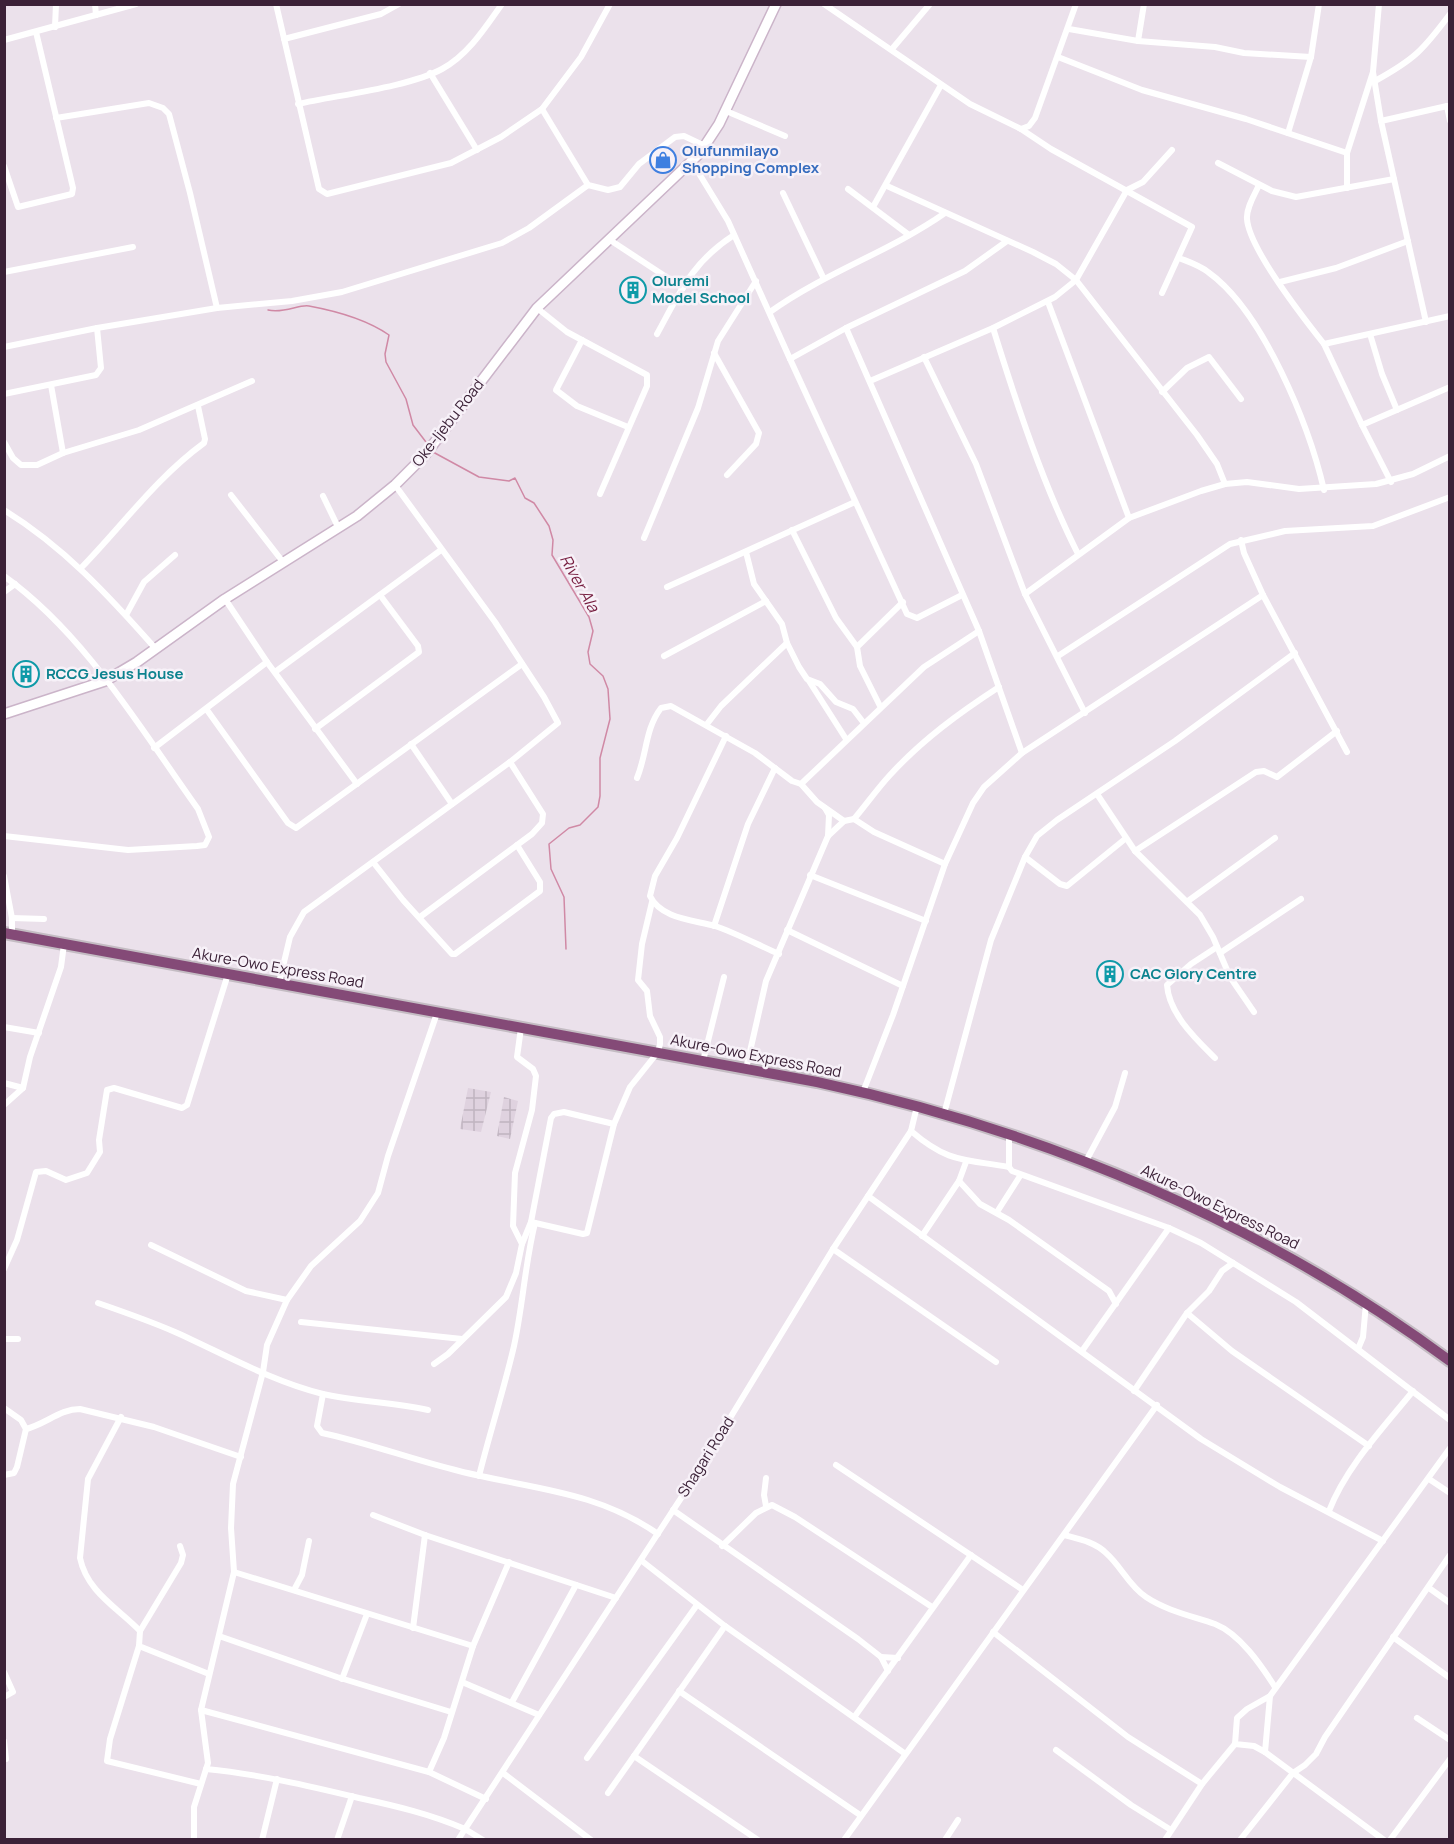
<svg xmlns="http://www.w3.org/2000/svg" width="1454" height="1844" font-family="Manrope,sans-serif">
	<defs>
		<pattern id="industrial-grid" width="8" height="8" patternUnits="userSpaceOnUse" patternTransform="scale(1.5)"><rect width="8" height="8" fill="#dfd2df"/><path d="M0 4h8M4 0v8" fill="none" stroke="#c0b4c0"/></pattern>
	</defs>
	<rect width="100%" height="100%" fill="#ebe1eb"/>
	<!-- industrial -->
	<g fill="url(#industrial-grid)">
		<polygon points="468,1088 491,1092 481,1132 460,1129"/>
		<polygon points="504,1097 518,1101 510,1139 497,1136"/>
	</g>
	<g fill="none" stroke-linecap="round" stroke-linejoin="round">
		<!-- stream -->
		<g stroke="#d089a5" stroke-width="1.5">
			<path d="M268,310c16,4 31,-6 41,-4 27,5 57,13 80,29l-4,19 1,8 20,37 7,26 16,21"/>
			<polyline points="433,452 479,477 509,481 515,478 525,498 534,503 549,526 553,540 552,555 589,617 593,631 588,652 590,664 603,676 608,689 610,719 600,758 600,796 598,807 580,825 569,828 549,844 551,869 564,897 566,949"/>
		</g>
		<defs>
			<polyline id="secondary" points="4,714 105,681 137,662 225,599 357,516 395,485 425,455 537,308 700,153 719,124 776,4"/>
			<path id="trunk" d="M4,933l813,149c228,49 445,140 633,279"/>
		</defs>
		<!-- secondary casing -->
		<use href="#secondary" stroke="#cbb4c9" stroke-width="12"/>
		<!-- trunk casing -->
		<use href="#trunk" stroke="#c4bcc3" stroke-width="14"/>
		<!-- minor -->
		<g stroke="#fff" stroke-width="6">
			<polyline points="95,4 96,15"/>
			<polyline points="276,4 319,189 327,194 451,163 501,137 542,109 581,57 610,4"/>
			<polyline points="824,4 970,104 1021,129 1051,149 1192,227 1162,293"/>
			<polyline points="1379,4 1373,72 1381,121 1426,322"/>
			<polyline points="55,27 56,4"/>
			<polyline points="1069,29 1138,41 1215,47 1244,53 1311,57"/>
			<polyline points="284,39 381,14 399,4"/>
			<polyline points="4,40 136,4"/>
			<polyline points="1138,41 1144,4"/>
			<polyline points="892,49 930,4"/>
			<polyline points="1058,57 1142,90 1246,119 1347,153"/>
			<polyline points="430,73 477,150"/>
			<path d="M1375,81c40,-22 48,-31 75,-67"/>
			<path d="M298,104c40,-9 111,-17 144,-35 26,-14 43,-41 60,-65"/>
			<polyline points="1449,106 1447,106 1450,121"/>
			<polyline points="542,109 588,185 608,190 620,187 639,164 675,137 684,136 705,146"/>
			<polyline points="726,111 785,136"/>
			<polyline points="56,118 149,103 163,108 169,114 190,193 217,308"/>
			<polyline points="1381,121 1447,106"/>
			<polyline points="1021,129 1029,126 1035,118 1076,4"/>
			<polyline points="1288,133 1311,57 1319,4"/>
			<polyline points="692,162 728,221 790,359 846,328 965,271 1007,241"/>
			<polyline points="1218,163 1272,191 1296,197 1394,179"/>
			<polyline points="4,166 18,207 72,194 73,188 36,32"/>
			<path d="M1259,185c-4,9 -13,23 -12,34 2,29 58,101 77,125l126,-28"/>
			<polyline points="887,186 1033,252 1056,264 1076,280 1197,435 1217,464 1225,484"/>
			<polyline points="1347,188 1347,153 1373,72"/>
			<polyline points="848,189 909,235"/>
			<polyline points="783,193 823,277"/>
			<polyline points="873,207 941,85"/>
			<polyline points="610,240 683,288"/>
			<path d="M1179,258c10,4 20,7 29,14 55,39 101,153 116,218"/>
			<polyline points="4,272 133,247"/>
			<polyline points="1280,282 1336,268 1408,241"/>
			<polyline points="1048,302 1129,518"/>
			<polyline points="537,308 567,332 647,375 647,386 600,494"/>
			<path d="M770,312c56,-40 119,-60 175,-99"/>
			<polyline points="846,328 979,631 1022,753"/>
			<path d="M993,328c23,74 50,157 85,226"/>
			<path d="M657,334c23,-42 35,-72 77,-99"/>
			<polyline points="1370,334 1382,374 1397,410"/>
			<polyline points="582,340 556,390 577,406 628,427"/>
			<polyline points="1324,344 1362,425 1450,387"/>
			<polyline points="4,347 97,328 217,308 292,301 342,292 502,243 529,228 588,185"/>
			<polyline points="714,353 759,433 756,444 727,475"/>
			<polyline points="924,357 976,464 1025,594 1085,713"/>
			<polyline points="790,359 907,614 917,618 962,595"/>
			<polyline points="870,381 993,328 1055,297 1076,280 1127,190 1143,182 1172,150"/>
			<polyline points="51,385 63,453"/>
			<polyline points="1162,392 1187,368 1209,357 1241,399"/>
			<polyline points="4,394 96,375 101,368 97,328"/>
			<polyline points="1362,425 1391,482"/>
			<polyline points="4,442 13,458 21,465 37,465 63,453 139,430 252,381"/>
			<polyline points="231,495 283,562"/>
			<polyline points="323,496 338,527"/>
			<path d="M4,510c60,37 105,86 151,138"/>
			<polyline points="792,530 836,618 857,647 860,666 880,706"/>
			<polyline points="644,538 698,408 718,341 756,281"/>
			<polyline points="1241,540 1244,553 1263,595 1347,752"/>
			<polyline points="746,552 754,584 782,624 787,643 799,667 807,679 820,684 836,702 853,709 863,722"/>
			<path d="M81,568c41,-42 75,-90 123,-125l1,-4 -7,-33"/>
			<path d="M4,576c81,58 136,152 194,233l11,28 -4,8 -8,1 -69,4 -124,-14"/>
			<polyline points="667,587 855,502"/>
			<polyline points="4,592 15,584"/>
			<polyline points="1025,594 1129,518 1201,491 1225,484 1247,482 1299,489 1376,484 1413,474 1450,456"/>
			<polyline points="225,599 267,662 357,784"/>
			<polyline points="126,615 144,582 175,555"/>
			<polyline points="857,647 903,602"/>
			<polyline points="664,656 766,601"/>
			<polyline points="1058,656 1230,544 1285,531 1373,526 1450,497"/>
			<polyline points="275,672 441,550"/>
			<polyline points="809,681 846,739"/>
			<polyline points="207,710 288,823 296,828 522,664"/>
			<polyline points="707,724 721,706 787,643"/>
			<polyline points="315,729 419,652 418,646 380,595"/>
			<path d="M726,736l-49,102 -22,38 -5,20c11,23 44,24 65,30 21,7 43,19 64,28"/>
			<polyline points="411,744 452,804"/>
			<polyline points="154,748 267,662"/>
			<path d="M637,778c10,-24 8,-49 24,-70l10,-2 84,47 37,28 9,3 16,18 27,19"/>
			<polyline points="801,784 924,667 979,631"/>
			<polyline points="1097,794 1135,851 1200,915 1213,937 1230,977 1254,1012"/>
			<polyline points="825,808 829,815 828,836"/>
			<path d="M854,819c12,-14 23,-30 36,-44 32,-35 69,-62 109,-88"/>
			<polyline points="1135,851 1256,772 1264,771 1277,777 1337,731"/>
			<polyline points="1025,857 1060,884 1067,886 1125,839"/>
			<polyline points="373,862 403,900 452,954 455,954 540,891 540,882 517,845"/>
			<polyline points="810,875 926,921"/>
			<polyline points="4,876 12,918 12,934"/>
			<polyline points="1188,901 1275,838"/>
			<polyline points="420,917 532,834 542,823 543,814 510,762"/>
			<polyline points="12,918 44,919"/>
			<polyline points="714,926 748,824 775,768"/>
			<polyline points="787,930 903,986"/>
			<polyline points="1220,953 1301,899"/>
			<polyline points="279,983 290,937 304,912 510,762 558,723 544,697 495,622 395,485"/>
			<polyline points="4,1027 39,1033"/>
			<path d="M1215,1058c-19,-19 -46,-44 -48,-73l24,-21 26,-17"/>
			<polyline points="703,1061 724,977"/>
			<polyline points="746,1069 766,981 828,836 844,821 854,819 874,832 945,864"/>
			<polyline points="4,1083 23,1088"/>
			<polyline points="863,1092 893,1015 945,864 973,803 984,787 1022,753 1263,595"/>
			<polyline points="4,1105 23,1088 30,1057 61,967 64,944"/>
			<polyline points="944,1114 991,940 1025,857 1037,836 1057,820 1175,741 1295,653"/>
			<path d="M911,1131c37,32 53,28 98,36"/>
			<polyline points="1009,1135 1009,1167 1012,1171 1169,1228 1201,1243 1296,1302 1450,1420"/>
			<polyline points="1086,1161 1115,1107 1125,1073"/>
			<polyline points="959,1181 966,1162"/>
			<polyline points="868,1196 1201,1439 1280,1487 1383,1541"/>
			<polyline points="997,1212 1020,1176"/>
			<polyline points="531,1222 583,1234 587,1233 614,1124 630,1087 658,1052 660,1044 660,1037 650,1016 647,991 638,980 642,944 652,902"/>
			<polyline points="922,1236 959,1181 980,1204 1009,1220 1109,1291 1116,1304"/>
			<polyline points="522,1244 531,1222 551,1118 554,1114 564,1112 614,1124"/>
			<polyline points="151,1245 246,1291 287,1300"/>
			<polyline points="833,1249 996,1362"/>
			<polyline points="4,1269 17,1240 36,1172 46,1171 66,1180 87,1173 100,1152 99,1140 107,1090 114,1088 182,1108 187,1105 228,974"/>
			<path d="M98,1303c26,9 52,18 77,29 49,22 96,49 148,62 35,8 70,8 105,16"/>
			<polyline points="1187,1313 1232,1351 1369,1446"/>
			<polyline points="301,1322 462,1339"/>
			<polyline points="4,1339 18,1339"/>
			<polyline points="1358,1349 1363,1337 1366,1303"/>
			<polyline points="1082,1351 1169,1228"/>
			<polyline points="434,1364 448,1354 506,1297 516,1273 522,1244 513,1226 515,1173 532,1110 536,1076 533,1069 517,1057 521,1028"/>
			<polyline points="1134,1391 1187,1313 1209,1291 1222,1271 1233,1263"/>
			<path d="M323,1394l-6,32 5,7c47,10 91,27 137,38 71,18 136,19 199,63"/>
			<path d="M4,1408l17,12 5,9c20,-5 34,-20 54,-20l74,18 87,30"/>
			<path d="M121,1417l-33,62 -8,79c7,34 38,50 60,73l-1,15 70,28"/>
			<polyline points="836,1465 1023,1590"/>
			<polyline points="4,1475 14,1473 17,1467 26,1429"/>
			<path d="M479,1476c11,-44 25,-87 35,-130 9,-41 11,-83 21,-123"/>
			<polyline points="766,1478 764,1495 766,1506"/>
			<polyline points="1429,1479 1450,1493"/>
			<polyline points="673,1510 858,1639 881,1657 888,1671"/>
			<path d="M1329,1511c17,-44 54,-83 84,-120"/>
			<polyline points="373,1515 425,1535 616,1598"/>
			<path d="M1064,1535c15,4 31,7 42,18 15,13 23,33 40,44 21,14 46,19 69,27 25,10 46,41 60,63"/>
			<polyline points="722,1546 756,1513 772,1505 795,1517 932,1607"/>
			<polyline points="642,1561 725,1626 904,1753"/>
			<polyline points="234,1572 473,1646"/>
			<polyline points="1429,1588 1450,1603"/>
			<polyline points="294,1590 302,1575 309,1541"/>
			<polyline points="725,1626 634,1756 758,1840"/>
			<polyline points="413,1628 425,1535"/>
			<polyline points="140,1631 181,1563 183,1555 180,1546"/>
			<polyline points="993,1632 1128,1737 1202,1784"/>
			<polyline points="219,1636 337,1677 451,1712"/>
			<polyline points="1393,1637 1450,1678"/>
			<polyline points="139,1646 110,1739 107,1761 201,1784"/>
			<polyline points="881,1657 898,1658"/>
			<polyline points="4,1672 13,1692 4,1697"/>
			<polyline points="342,1679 367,1614"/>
			<polyline points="462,1682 539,1715"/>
			<polyline points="679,1691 860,1815"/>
			<polyline points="1270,1696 1450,1448"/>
			<polygon points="1270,1696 1265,1752 1254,1746 1235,1744 1237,1718 1247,1709"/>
			<polyline points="512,1702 576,1585"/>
			<polyline points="201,1710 429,1772 486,1799"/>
			<polyline points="855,1716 971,1555"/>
			<polyline points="1417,1718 1450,1740"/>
			<polyline points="4,1741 6,1759"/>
			<polyline points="1056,1750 1131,1805 1171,1830"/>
			<polyline points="1265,1752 1384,1840"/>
			<polyline points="587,1758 697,1605"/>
			<path d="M206,1769c52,5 103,17 153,29 37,8 71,16 106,31l220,-337 148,-243 78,-118 6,-25"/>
			<polyline points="429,1772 444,1738 473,1646 509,1562"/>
			<polyline points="503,1773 591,1840"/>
			<polyline points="608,1793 634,1756"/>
			<polyline points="194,1840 194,1807 208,1763 201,1710 234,1572 231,1528 233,1484 263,1372 267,1345 287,1300 311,1266 360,1221 378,1193 388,1156 437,1013"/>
			<polyline points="262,1840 277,1779"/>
			<polyline points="337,1840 352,1796"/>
			<polyline points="458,1840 465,1829 483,1840"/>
			<polyline points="844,1840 1157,1405"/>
			<polyline points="945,1840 958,1820"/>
			<polyline points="1165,1840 1202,1784 1235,1744"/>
			<polyline points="1240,1840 1293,1773 1305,1765 1316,1754 1325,1737 1450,1555"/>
			<polyline points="1390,1840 1450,1759"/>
		</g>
		<!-- secondary -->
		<use href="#secondary" stroke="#fff" stroke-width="9"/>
		<!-- trunk -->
		<use href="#trunk" stroke="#844a77" stroke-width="10"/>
	</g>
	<!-- icons -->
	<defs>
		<symbol id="shop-ring" viewBox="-11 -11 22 22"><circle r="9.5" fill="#f7f1f8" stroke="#3f7fe0" stroke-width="1.5"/><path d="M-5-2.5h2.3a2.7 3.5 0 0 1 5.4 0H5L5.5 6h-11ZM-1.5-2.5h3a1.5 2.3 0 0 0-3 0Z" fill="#3f7fe0"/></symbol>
		<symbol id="building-ring" viewBox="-11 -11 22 22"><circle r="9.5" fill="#f7f1f8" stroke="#0f9aa8" stroke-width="1.5"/><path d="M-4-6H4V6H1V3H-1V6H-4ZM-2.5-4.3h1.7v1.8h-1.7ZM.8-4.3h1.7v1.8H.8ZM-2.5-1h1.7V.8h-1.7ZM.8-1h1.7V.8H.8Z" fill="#0f9aa8"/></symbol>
	</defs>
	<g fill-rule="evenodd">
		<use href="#shop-ring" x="648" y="145" width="30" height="30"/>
		<use href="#building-ring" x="618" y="275" width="30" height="30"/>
		<use href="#building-ring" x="11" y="659" width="30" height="30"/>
		<use href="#building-ring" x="1095" y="959" width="30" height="30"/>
	</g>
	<g text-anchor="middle" stroke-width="5" stroke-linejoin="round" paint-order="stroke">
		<!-- shop labels -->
		<g font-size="15" font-weight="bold" fill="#366cbe" stroke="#f7f1f8" text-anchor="start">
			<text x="682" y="156">Olufunmilayo<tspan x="682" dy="17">Shopping Complex</tspan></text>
		</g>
		<!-- culture labels -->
		<g font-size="15" font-weight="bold" fill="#0d838f" stroke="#f7f1f8" text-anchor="start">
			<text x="652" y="286">Oluremi<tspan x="652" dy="17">Model School</tspan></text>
			<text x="46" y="679">RCCG Jesus House</text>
			<text x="1130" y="979">CAC Glory Centre</text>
		</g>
		<!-- street labels -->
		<g font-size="15" fill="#3b2137" stroke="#f7f1f8">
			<text transform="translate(448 423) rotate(-52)" y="5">Oke-Ijebu Road</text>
			<text transform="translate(278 968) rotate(10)" y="5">Akure-Owo Express Road</text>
			<text transform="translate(756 1056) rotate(11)" y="5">Akure-Owo Express Road</text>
			<text transform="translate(1220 1207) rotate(26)" y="5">Akure-Owo Express Road</text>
			<text transform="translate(706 1457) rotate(-58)" y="5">Shagari Road</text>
		</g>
		<!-- water labels -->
		<g font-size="16" font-style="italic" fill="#761d3f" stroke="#f7f1f8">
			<text transform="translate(580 583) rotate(61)" y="6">River Ala</text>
		</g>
	</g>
	<!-- border -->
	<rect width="1454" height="1844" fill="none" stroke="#3b2137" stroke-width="12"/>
</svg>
